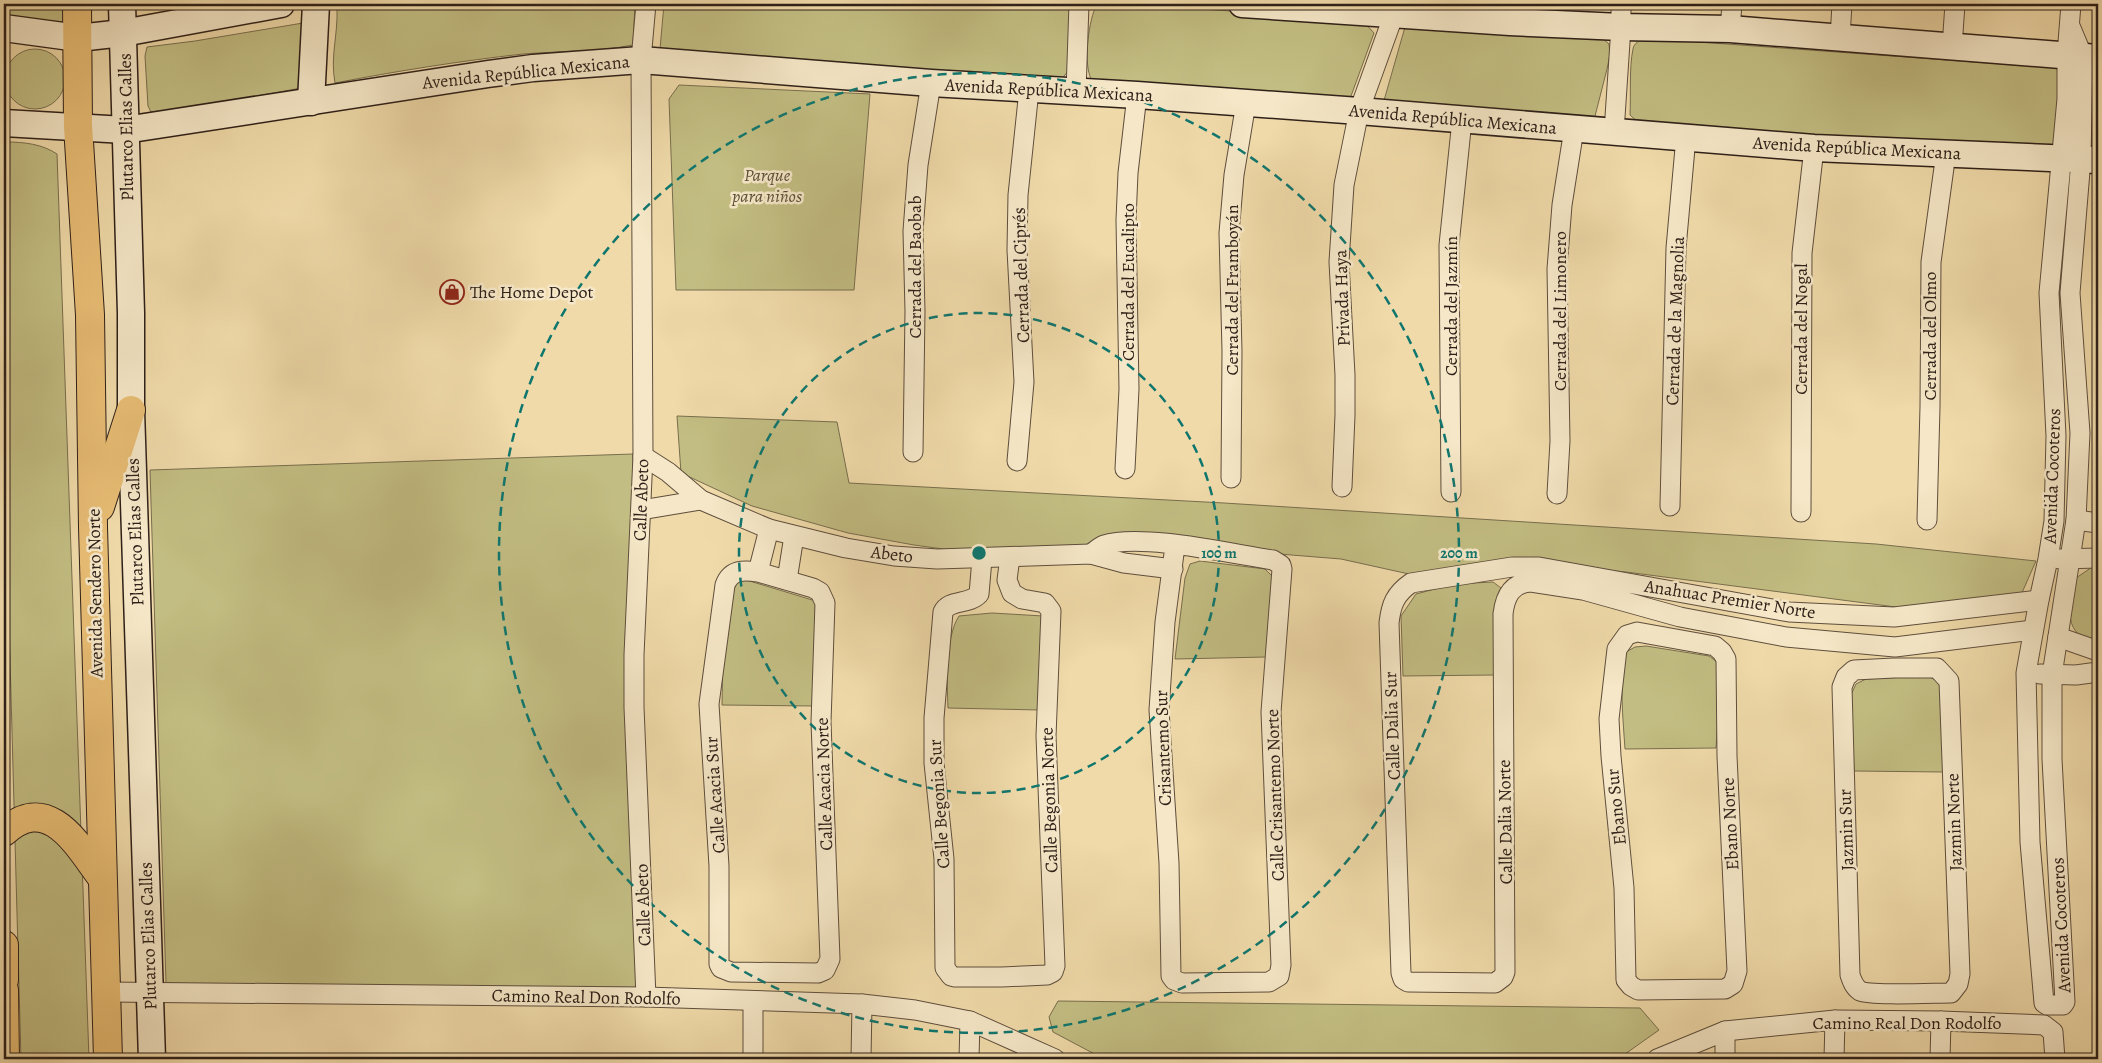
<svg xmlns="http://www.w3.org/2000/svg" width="2102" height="1063" font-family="Alegreya,serif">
	<rect width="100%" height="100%" fill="#f0daa9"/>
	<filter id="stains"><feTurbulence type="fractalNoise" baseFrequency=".004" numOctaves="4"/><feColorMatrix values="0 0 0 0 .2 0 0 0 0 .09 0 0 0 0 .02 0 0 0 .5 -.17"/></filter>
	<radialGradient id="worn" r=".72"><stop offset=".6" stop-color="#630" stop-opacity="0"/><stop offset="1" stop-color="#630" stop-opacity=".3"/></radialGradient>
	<!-- green -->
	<g fill="#c2bd82" stroke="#786e4e">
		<polygon points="4,4 64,4 64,22 4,16"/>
		<path d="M369,4h266l-2,41c-36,7 -73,6 -110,9 -63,7 -126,17 -188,29 -5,-26 3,-48 2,-74z"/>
		<polygon points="664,4 1065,4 1072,15 1069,70 1060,81 660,49"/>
		<path d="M1107,4h22l233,16 12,13 -23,63 -14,7 -245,-22c-9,-16 -4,-55 3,-73z"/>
		<polygon points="303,23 303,84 296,89 257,96 224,106 151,112 148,106 145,56 147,47 195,41"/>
		<polygon points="1405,27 1601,37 1609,44 1610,55 1607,69 1594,120 1383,104"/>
		<path d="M1644,38l413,30 8,9 -5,63 -13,11 -407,-27 -10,-9c1,-18 -1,-48 3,-66 1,-6 6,-8 11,-11z"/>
		<circle cx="35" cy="79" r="30"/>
		<polygon points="2098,72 2098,152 2095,150 2090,141 2093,81"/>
		<polygon points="679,85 870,94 854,290 676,290 669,99"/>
		<path d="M6,142c18,0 36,2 51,12l32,905h-68l-17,-619v-297z"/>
		<polygon points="677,416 837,422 849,483 1224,503 1876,544 2036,561 2021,595 1919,610 1626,572 1504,562 1409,574 1341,559 1130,542 965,552 914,545 848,533 752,506 681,473"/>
		<polygon points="633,454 638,993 166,983 150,470"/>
		<polygon points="1200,561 1265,569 1273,577 1266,657 1175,659 1185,578 1190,564"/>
		<path d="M2098,563v81c-38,-11 -28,-35 -22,-66z"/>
		<polygon points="743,579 819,602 814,706 722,705 723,652 732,584"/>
		<polygon points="1493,582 1501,588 1494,675 1403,676 1401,616 1416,594 1454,584"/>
		<path d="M992,613l51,3 -4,94 -91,-2c-1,-26 -3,-70 11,-92z"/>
		<path d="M1646,646l63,10 8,6 4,11 -5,75 -91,1c-2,-31 -6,-66 1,-97l9,-5z"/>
		<polygon points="1928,676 1939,682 1942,698 1943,772 1854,771 1850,697 1856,684 1866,679"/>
		<polygon points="1058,1001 1640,1008 1659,1030 1618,1059 1104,1059 1053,1032 1049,1017"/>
	</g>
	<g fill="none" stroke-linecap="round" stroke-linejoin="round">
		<defs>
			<g id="street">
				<polyline points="1510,22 1510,4"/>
				<polyline points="2070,26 2083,57 2081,159 2070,293 2080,433 2076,520 2052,675 2052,759 2065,1002 2063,1005 2047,1005 2044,1003 2030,842 2026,673 2039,600 2048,559 2054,521 2056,436 2049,293 2067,99 2067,55 2071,4"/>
				<polyline points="1730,29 1732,4"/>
				<polyline points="1840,38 1842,4"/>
				<polyline points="1952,47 1955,4"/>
				<polyline points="1076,92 1079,4"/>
				<polyline points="1614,132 1621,27 1621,4"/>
				<polyline points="913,452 915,311 913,231 918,165 931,83"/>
				<polyline points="643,456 668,472 701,500 769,529 846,548 894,556 937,559 1091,554 1124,563 1173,569"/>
				<polyline points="1017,461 1024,382 1017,250 1018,195 1029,90"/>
				<polyline points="1125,469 1129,389 1126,220 1128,173 1137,95"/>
				<polyline points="1231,478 1232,351 1229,233 1234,175 1246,103"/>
				<polyline points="1342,487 1345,415 1345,375 1339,262 1344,185 1359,111 1394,14 1395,4"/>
				<polyline points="1451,492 1449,245 1462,120"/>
				<polyline points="1557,494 1560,441 1557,269 1562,205 1574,129"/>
				<polyline points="1670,506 1676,248 1686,137"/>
				<polyline points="641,510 701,500"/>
				<polyline points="1801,512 1802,253 1814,148"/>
				<polyline points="1927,520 1930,407 1931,262 1946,153"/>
				<polyline points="2076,520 2098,523"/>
				<path d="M1091,554c4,-3 8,-7 13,-9 37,-12 128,9 169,15l8,5 1,4 -11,143 10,253 -2,11 -10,6 -87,1 -8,-3 -3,-4 -2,-113 -10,-153 6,-88 10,-76"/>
				<path d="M982,559l-3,35c-10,11 -30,5 -36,18l-9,106v45l10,96 1,109 6,8 4,1h47l45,-2 6,-3 2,-6 -9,-230 5,-125 -6,-8 -23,-4 -10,-6 -5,-13 3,-23"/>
				<polyline points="2060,559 2098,558"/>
				<path d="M758,572l55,16 7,4 5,11 -4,119 9,237 -5,11 -7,3 -87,-1 -10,-4 -2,-4v-98l-10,-162 16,-119c6,-16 19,-15 33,-13l11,-43"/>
				<polyline points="787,580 794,536"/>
				<path d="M2033,630l-138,17 -109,-10 -106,-20 -97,-27 -52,-8c-20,1 -26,15 -28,32l2,358 -2,5 -8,6 -87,-1 -5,-3 -2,-6 -12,-350c2,-18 6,-29 22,-40l101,-16h27l250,45 105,5 145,-17"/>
				<polygon points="1637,632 1715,646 1722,652 1726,659 1727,756 1737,971 1733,984 1725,989 1638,990 1631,986 1626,980 1624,888 1611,756 1609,719 1617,649 1627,635"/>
				<polyline points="2058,637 2098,651"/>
				<path d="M1894,668h43l12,13 11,293 -2,10 -7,9c-17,0 -79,3 -91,-2 -6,-4 -8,-10 -10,-16l-8,-288 4,-10 8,-7z"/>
				<polyline points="2040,674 2076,675 2098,672"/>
				<polyline points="106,992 646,997 862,1004 915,1010 970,1021 1055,1059"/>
				<polyline points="646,997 634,707 634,655 643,456 641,60 646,4"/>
				<polyline points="753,1059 753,1001"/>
				<polyline points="861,1059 862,1004"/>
				<polyline points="969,1059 970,1021"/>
				<polyline points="1657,1059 1725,1031 1835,1020 1941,1021 2044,1025 2053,1032 2055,1059"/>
				<polyline points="1725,1059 1725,1031"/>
				<polyline points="1834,1059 1835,1020"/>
				<polyline points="1940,1059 1941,1021"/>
			</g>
			<g id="secondary">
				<polyline points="122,4 131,313 131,410 152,1059"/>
				<polyline points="1242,4 1510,22 1621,27 1730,29 2098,58"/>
				<polyline points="4,28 78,38 123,33 281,4"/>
				<polyline points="311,102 316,4"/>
				<polyline points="4,123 125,130 488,74 533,68 641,60 931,83 1137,95 1359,111 1814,148 2098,160"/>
			</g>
			<g id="primary">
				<polyline points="77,4 78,126 90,315 93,527 108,1059"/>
				<polyline points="100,507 131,410"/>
				<path d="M4,832c45,-41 74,14 98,46"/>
				<polyline points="4,945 4,980"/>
				<polyline points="4,990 5,1059"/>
			</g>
		</defs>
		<!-- street casing -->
		<use href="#street" stroke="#5e4e3d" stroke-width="21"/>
		<!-- secondary casing -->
		<use href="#secondary" stroke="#2e2019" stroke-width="29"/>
		<!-- primary casing -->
		<use href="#primary" stroke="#2e2019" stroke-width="30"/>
		<!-- street -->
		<use href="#street" stroke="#f5e7c7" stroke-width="19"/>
		<!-- secondary -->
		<use href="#secondary" stroke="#f5e7c7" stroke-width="26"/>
		<!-- primary -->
		<use href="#primary" stroke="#e8bd74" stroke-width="28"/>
	</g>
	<!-- distance rings -->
	<g fill="none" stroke="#0f766e" stroke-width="2.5" stroke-dasharray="9 6">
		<circle cx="979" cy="553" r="240"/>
		<circle cx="979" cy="553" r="480"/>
	</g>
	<!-- icons -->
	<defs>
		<symbol id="shop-ring" viewBox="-11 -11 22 22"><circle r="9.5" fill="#f5e7c7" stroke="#8f2418" stroke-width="1.5"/><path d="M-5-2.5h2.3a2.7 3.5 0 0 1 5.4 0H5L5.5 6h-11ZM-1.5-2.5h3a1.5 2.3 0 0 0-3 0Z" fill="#8f2418"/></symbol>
	</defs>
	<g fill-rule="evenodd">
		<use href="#shop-ring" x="438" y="278" width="28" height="28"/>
	</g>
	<g text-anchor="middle" stroke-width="5" stroke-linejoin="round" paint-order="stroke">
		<!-- street labels -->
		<g font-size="18" fill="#2e2019" stroke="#f5e7c7">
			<text transform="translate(526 72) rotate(-6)" y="6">Avenida República Mexicana</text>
			<text transform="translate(1049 90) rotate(3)" y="6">Avenida República Mexicana</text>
			<text transform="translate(1453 119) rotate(5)" y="6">Avenida República Mexicana</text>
			<text transform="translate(126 127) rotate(-91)" y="6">Plutarco Elias Calles</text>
			<text transform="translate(1857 148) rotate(3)" y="6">Avenida República Mexicana</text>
			<text transform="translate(915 267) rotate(-90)" y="6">Cerrada del Baobab</text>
			<text transform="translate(1021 275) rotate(-92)" y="6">Cerrada del Ciprés</text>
			<text transform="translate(1128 282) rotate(-90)" y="6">Cerrada del Eucalipto</text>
			<text transform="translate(1232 290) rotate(-90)" y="6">Cerrada del Framboyán</text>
			<text transform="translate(1342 298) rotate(-92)" y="6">Privada Haya</text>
			<text transform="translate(1451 306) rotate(-90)" y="6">Cerrada del Jazmín</text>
			<text transform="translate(1560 311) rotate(-90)" y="6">Cerrada del Limonero</text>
			<text transform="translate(1675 321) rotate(-88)" y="6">Cerrada de la Magnolia</text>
			<text transform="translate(1801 329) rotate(-90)" y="6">Cerrada del Nogal</text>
			<text transform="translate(1930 336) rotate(-90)" y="6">Cerrada del Olmo</text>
			<text transform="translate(2052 476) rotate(-88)" y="6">Avenida Cocoteros</text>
			<text transform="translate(641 500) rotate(-88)" y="6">Calle Abeto</text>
			<text transform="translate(135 532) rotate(-92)" y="6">Plutarco Elias Calles</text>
			<text transform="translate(892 554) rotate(7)" y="6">Abeto</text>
			<text transform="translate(95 593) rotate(-91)" y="6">Avenida Sendero Norte</text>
			<text transform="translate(1730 599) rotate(9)" y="6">Anahuac Premier Norte</text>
			<text transform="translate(1392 726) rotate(-92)" y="6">Calle Dalia Sur</text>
			<text transform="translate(1163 748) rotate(-92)" y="6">Crisantemo Sur</text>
			<text transform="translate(824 784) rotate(-92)" y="6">Calle Acacia Norte</text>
			<text transform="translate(715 795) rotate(-94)" y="6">Calle Acacia Sur</text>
			<text transform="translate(1275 795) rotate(-92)" y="6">Calle Crisantemo Norte</text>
			<text transform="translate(1049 800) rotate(-92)" y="6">Calle Begonia Norte</text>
			<text transform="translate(939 804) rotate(-94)" y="6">Calle Begonia Sur</text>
			<text transform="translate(1616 807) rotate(-96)" y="6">Ebano Sur</text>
			<text transform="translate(1505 822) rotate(-91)" y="6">Calle Dalia Norte</text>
			<text transform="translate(1954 822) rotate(-92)" y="6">Jazmin Norte</text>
			<text transform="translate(1730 824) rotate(-93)" y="6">Ebano Norte</text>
			<text transform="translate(1846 830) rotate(-92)" y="6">Jazmin Sur</text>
			<text transform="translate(643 905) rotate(-92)" y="6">Calle Abeto</text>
			<text transform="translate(2061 925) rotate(-93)" y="6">Avenida Cocoteros</text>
			<text transform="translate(148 936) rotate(-92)" y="6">Plutarco Elias Calles</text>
			<text transform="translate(586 997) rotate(1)" y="6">Camino Real Don Rodolfo</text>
			<text x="1907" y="1029">Camino Real Don Rodolfo</text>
		</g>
		<!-- park labels -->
		<g font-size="18" font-style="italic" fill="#5a4f38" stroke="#f5e7c7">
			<text x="767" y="181">Parque<tspan x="767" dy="21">para niños</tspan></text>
		</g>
		<!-- poi labels -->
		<g font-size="18" fill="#2e2019" stroke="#f5e7c7" text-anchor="start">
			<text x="470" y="298">The Home Depot</text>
		</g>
	</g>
	<circle cx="979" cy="553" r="8" fill="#0f766e" stroke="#f5e7c7" stroke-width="2.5"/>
	<g font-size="15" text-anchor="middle" font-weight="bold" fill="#0f766e" stroke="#f5e7c7" stroke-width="5" stroke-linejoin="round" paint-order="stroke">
		<text x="1219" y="558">100 m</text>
		<text x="1459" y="558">200 m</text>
	</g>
	<!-- margin -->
	<rect width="2102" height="1063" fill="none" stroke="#f0daa9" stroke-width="20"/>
	<rect x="5" y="5" width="2092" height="1053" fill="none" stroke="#2e2019" stroke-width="2.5"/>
	<rect x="10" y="10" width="2082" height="1043" fill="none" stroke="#2e2019"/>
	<rect width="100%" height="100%" filter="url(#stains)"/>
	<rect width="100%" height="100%" fill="url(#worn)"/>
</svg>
